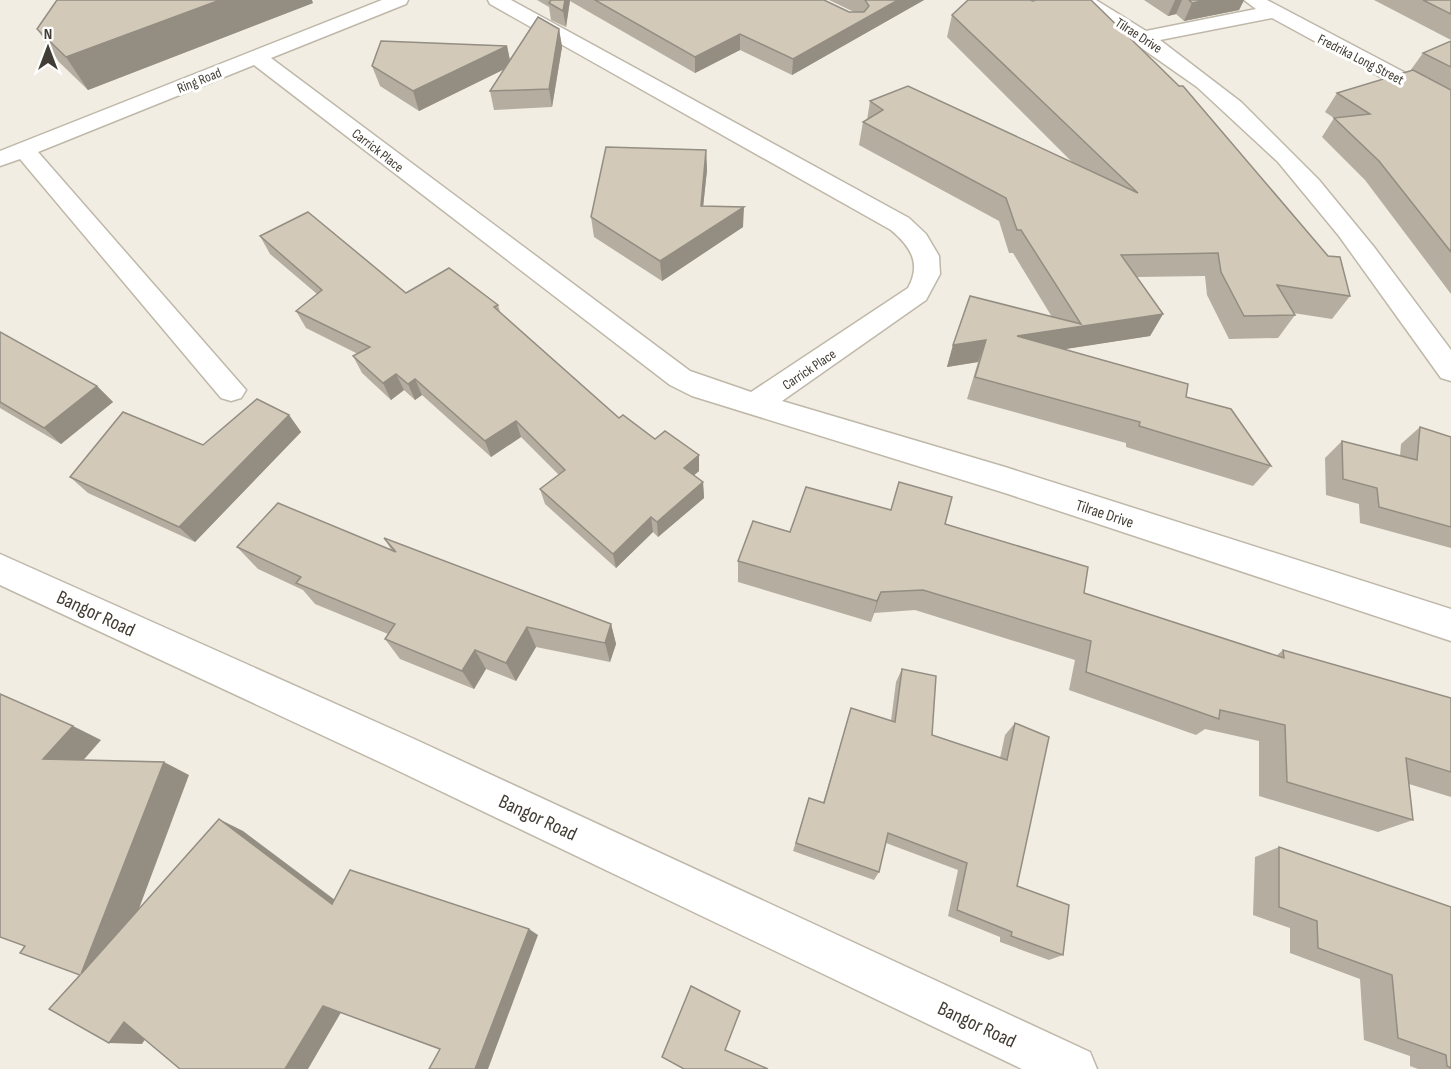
<svg xmlns="http://www.w3.org/2000/svg" width="1451" height="1069" font-family="'Sofia Sans Condensed',sans-serif">
	<rect width="100%" height="100%" fill="#f1ede3"/>
	<g fill="none" stroke-linecap="round" stroke-linejoin="round">
		<defs>
			<g id="street">
				<path d="M382,0h26l-2,4 -135,54 419,313 61,21 157,-104c14,-25 2,-42 -17,-58l-401,-226 -2,-4h23l398,218 17,16 13,22 1,18 -14,26 -144,101 223,66 446,142v32l-446,-148 -313,-97 -22,-11 -416,-320 -216,87 208,238 -5,8 -10,3 -10,-3 -201,-239 -20,7v-15z"/>
				<polygon points="1073,0 1096,0 1146,31 1256,9 1244,0 1267,0 1451,97 1451,113 1443,111 1272,18 1160,40 1241,102 1319,180 1374,247 1451,350 1451,381 1441,378 1339,236 1278,162 1197,87"/>
				<polygon points="0,554 412,738 1090,1052 1097,1069 1022,1069 384,764 0,585"/>
			</g>
		</defs>
		<!-- street casing -->
		<use href="#street" stroke="#bfb8a9" stroke-width="3"/>
		<!-- street -->
		<use href="#street" fill="#fff" fill-rule="evenodd"/>
	</g>
	<!-- wall -->
	<g fill="#b5ad9f">
		<polygon points="537,0 824,0 849,12 854,12 829,0 924,0 792,75 740,50 695,73 570,1 566,27 551,20 549,7"/>
		<polygon points="1144,0 1244,0 1239,10 1184,21 1176,14 1168,16"/>
		<polygon points="1374,0 1451,0 1451,40"/>
		<polygon points="313,3 88,90 59,62 37,29"/>
		<polygon points="952,15 1350,296 1332,319 1293,313 1295,315 1278,338 1229,339 1207,295 1205,276 1137,277 1163,314 1150,336 1064,349 1186,397 1271,466 1253,486 1126,447 1126,443 967,399 978,362 947,367 953,345 1052,317 1013,253 1009,253 999,221 859,145 863,122 867,120 870,101 1074,164 947,37"/>
		<polygon points="559,29 562,47 552,107 494,110 490,91 504,69 419,111 380,86 372,66 507,46 510,60"/>
		<polygon points="1451,41 1451,294 1365,180 1322,137 1334,118 1325,112 1337,93 1410,71 1423,53"/>
		<polygon points="706,150 707,170 703,206 743,227 662,281 594,237 591,217"/>
		<polygon points="260,236 406,293 498,305 500,312 619,418 655,439 699,455 699,471 694,475 703,482 704,498 658,537 653,532 616,568 545,504 540,489 559,475 521,437 491,457 422,395 415,400 404,390 391,400 362,373 353,356 358,354 306,328 296,311 317,294 270,254"/>
		<polygon points="0,332 97,386 113,402 61,444 0,408"/>
		<polygon points="289,415 301,432 195,542 88,493 70,477 203,445"/>
		<polygon points="1420,427 1451,437 1451,548 1360,523 1359,504 1326,495 1325,458 1342,441 1400,456 1401,444"/>
		<polygon points="945,524 1084,593 1276,656 1283,650 1451,698 1451,797 1409,784 1413,820 1378,832 1259,796 1259,741 1205,729 1196,735 1069,690 1075,660 915,610 874,613 871,622 738,582 738,561 790,532"/>
		<polygon points="384,538 611,624 616,644 610,662 536,647 516,681 486,669 474,689 400,659 385,639 388,634 315,604 303,590 258,569 237,547 392,551"/>
		<polygon points="902,669 932,735 1000,758 1005,735 1015,723 1017,886 1063,955 1049,960 1000,942 1000,937 948,916 958,870 886,843 879,872 874,880 793,851 809,798 823,803 851,708 891,721 896,682"/>
		<polygon points="1279,847 1451,907 1451,1069 1418,1069 1410,1066 1410,1056 1364,1040 1360,979 1290,953 1290,928 1253,915 1255,857"/>
	</g>
	<!-- shaded-wall -->
	<g fill="#938d82">
		<polygon points="220,0 312,0 313,3 88,90 66,57"/>
		<polygon points="565,0 570,0 566,27 563,11"/>
		<polygon points="898,0 924,0 792,75 793,59"/>
		<polygon points="1175,0 1182,0 1176,14 1168,16"/>
		<polygon points="1206,0 1244,0 1239,10 1184,21 1192,3"/>
		<polygon points="559,29 562,47 552,107 549,89"/>
		<polygon points="740,34 740,50 695,73 695,57"/>
		<polygon points="507,46 511,66 419,111 413,91"/>
		<polygon points="706,150 707,170 701,227 701,206"/>
		<polygon points="744,207 743,227 662,281 660,261"/>
		<polygon points="1163,314 1150,336 1008,358 1017,336"/>
		<polygon points="986,340 978,362 947,367 953,345"/>
		<polygon points="396,374 404,390 391,400 383,383"/>
		<polygon points="415,379 422,395 415,400 408,384"/>
		<polygon points="97,386 113,402 61,444 44,428"/>
		<polygon points="289,415 301,432 195,542 179,527"/>
		<polygon points="516,421 521,437 491,457 485,441"/>
		<polygon points="699,455 699,471 685,483 684,468"/>
		<polygon points="703,482 704,498 658,537 657,522"/>
		<polygon points="651,517 653,532 616,568 613,554"/>
		<polygon points="881,592 871,622 877,601"/>
		<polygon points="611,624 616,644 610,662 605,643"/>
		<polygon points="527,627 536,647 516,681 506,663"/>
		<polygon points="475,650 486,669 474,689 462,671"/>
		<polygon points="73,726 101,740 73,772 43,759"/>
		<polygon points="164,762 189,775 113,978 81,974"/>
		<polygon points="219,819 243,831 351,912 332,904"/>
		<polygon points="529,929 538,935 488,1069 475,1069"/>
		<polygon points="323,1006 343,1009 308,1069 285,1069"/>
		<polygon points="124,1022 155,1024 142,1044 109,1043"/>
	</g>
	<!-- building -->
	<g fill="#d2c9b9" stroke="#938d82" stroke-width="1.5">
		<polygon points="57,0 220,0 66,57 37,29"/>
		<polygon points="551,0 565,0 563,11 549,3"/>
		<polygon points="595,0 824,0 849,12 864,12 869,6 865,0 898,0 793,59 740,34 695,57"/>
		<polygon points="968,0 1030,0 1033,1 1036,0 1091,0 1179,86 1183,86 1328,256 1340,257 1350,296 1277,285 1295,315 1244,316 1221,272 1218,253 1121,255 1163,314 1017,336 1188,384 1186,397 1231,409 1271,466 1139,426 1140,422 975,377 986,340 953,345 970,296 1081,324 1021,230 1017,230 1006,198 863,122 883,110 870,101 908,86 1138,193 952,15"/>
		<polygon points="1189,0 1206,0 1192,3"/>
		<polygon points="1423,0 1451,0 1451,14"/>
		<polygon points="538,17 559,29 549,89 490,91"/>
		<polygon points="381,41 507,46 413,91 372,66"/>
		<polygon points="1451,41 1451,67 1423,53"/>
		<polygon points="1413,70 1451,90 1451,252 1379,161 1334,118 1370,114 1337,93"/>
		<polygon points="606,147 706,150 701,206 744,207 660,261 591,217"/>
		<polygon points="308,212 406,293 449,268 498,305 494,307 619,418 623,415 655,439 665,431 699,455 684,468 703,482 657,522 651,517 613,554 540,489 565,470 516,421 485,441 415,379 408,384 396,374 383,383 353,356 370,347 296,311 322,290 260,236"/>
		<polygon points="0,332 97,386 44,428 0,402"/>
		<polygon points="257,399 289,415 179,527 70,477 123,412 203,445"/>
		<polygon points="1420,427 1451,437 1451,527 1379,507 1377,488 1343,479 1342,441 1417,460"/>
		<polygon points="899,482 952,497 945,524 1088,567 1084,593 1284,658 1283,650 1451,698 1451,772 1406,758 1413,820 1287,782 1285,725 1220,710 1219,719 1086,672 1091,641 923,590 881,592 877,601 738,561 753,521 790,532 806,487 891,510"/>
		<polygon points="278,503 396,552 384,538 611,624 605,643 527,627 506,663 475,650 462,671 385,639 395,624 296,583 301,577 237,547"/>
		<polygon points="902,669 936,676 932,735 1007,760 1015,723 1049,737 1017,886 1069,905 1063,955 1011,936 1012,932 957,910 967,863 888,833 879,872 796,843 809,798 824,803 851,708 895,722"/>
		<polygon points="0,694 73,726 43,759 164,762 81,974 219,819 332,904 350,870 529,929 475,1069 429,1069 440,1049 323,1006 285,1069 180,1069 124,1022 109,1043 49,1009 80,975 20,953 25,946 0,937"/>
		<polygon points="1279,847 1451,907 1451,1068 1447,1066 1446,1055 1398,1038 1392,975 1318,948 1317,921 1279,907"/>
		<polygon points="691,986 740,1011 725,1050 768,1069 684,1069 662,1057"/>
	</g>
	<g text-anchor="middle" stroke-width="6" stroke-linejoin="round" paint-order="stroke">
		<!-- far-street labels -->
		<g font-size="14" fill="#423d34" stroke="#fff">
			<text transform="translate(1139 35) rotate(33)" y="5">Tilrae Drive</text>
			<text transform="translate(1361 59) rotate(27)" y="5">Fredrika Long Street</text>
			<text transform="translate(199 80) rotate(-22)" y="5">Ring Road</text>
			<text transform="translate(378 150) rotate(38)" y="5">Carrick Place</text>
			<text transform="translate(809 369) rotate(-34)" y="5">Carrick Place</text>
		</g>
		<!-- street labels -->
		<g font-size="16" fill="#423d34" stroke="#fff">
			<text transform="translate(1105 513) rotate(18)" y="6">Tilrae Drive</text>
		</g>
		<!-- near-street labels -->
		<g font-size="20" fill="#423d34" stroke="#fff">
			<text transform="translate(96 613) rotate(25)" y="7">Bangor Road</text>
			<text transform="translate(538 817) rotate(25)" y="7">Bangor Road</text>
			<text transform="translate(977 1024) rotate(25)" y="7">Bangor Road</text>
		</g>
	</g>
	<!-- north arrow -->
	<g transform="translate(48 48)" stroke="#ffffff" stroke-width="4.5" paint-order="stroke">
	<path d="M0-4.5L10 22L0 15L-10 22Z" fill="#423d34"/>
	<text y="-9" font-size="16" font-weight="bold" text-anchor="middle" fill="#423d34">N</text>
	</g>
</svg>
